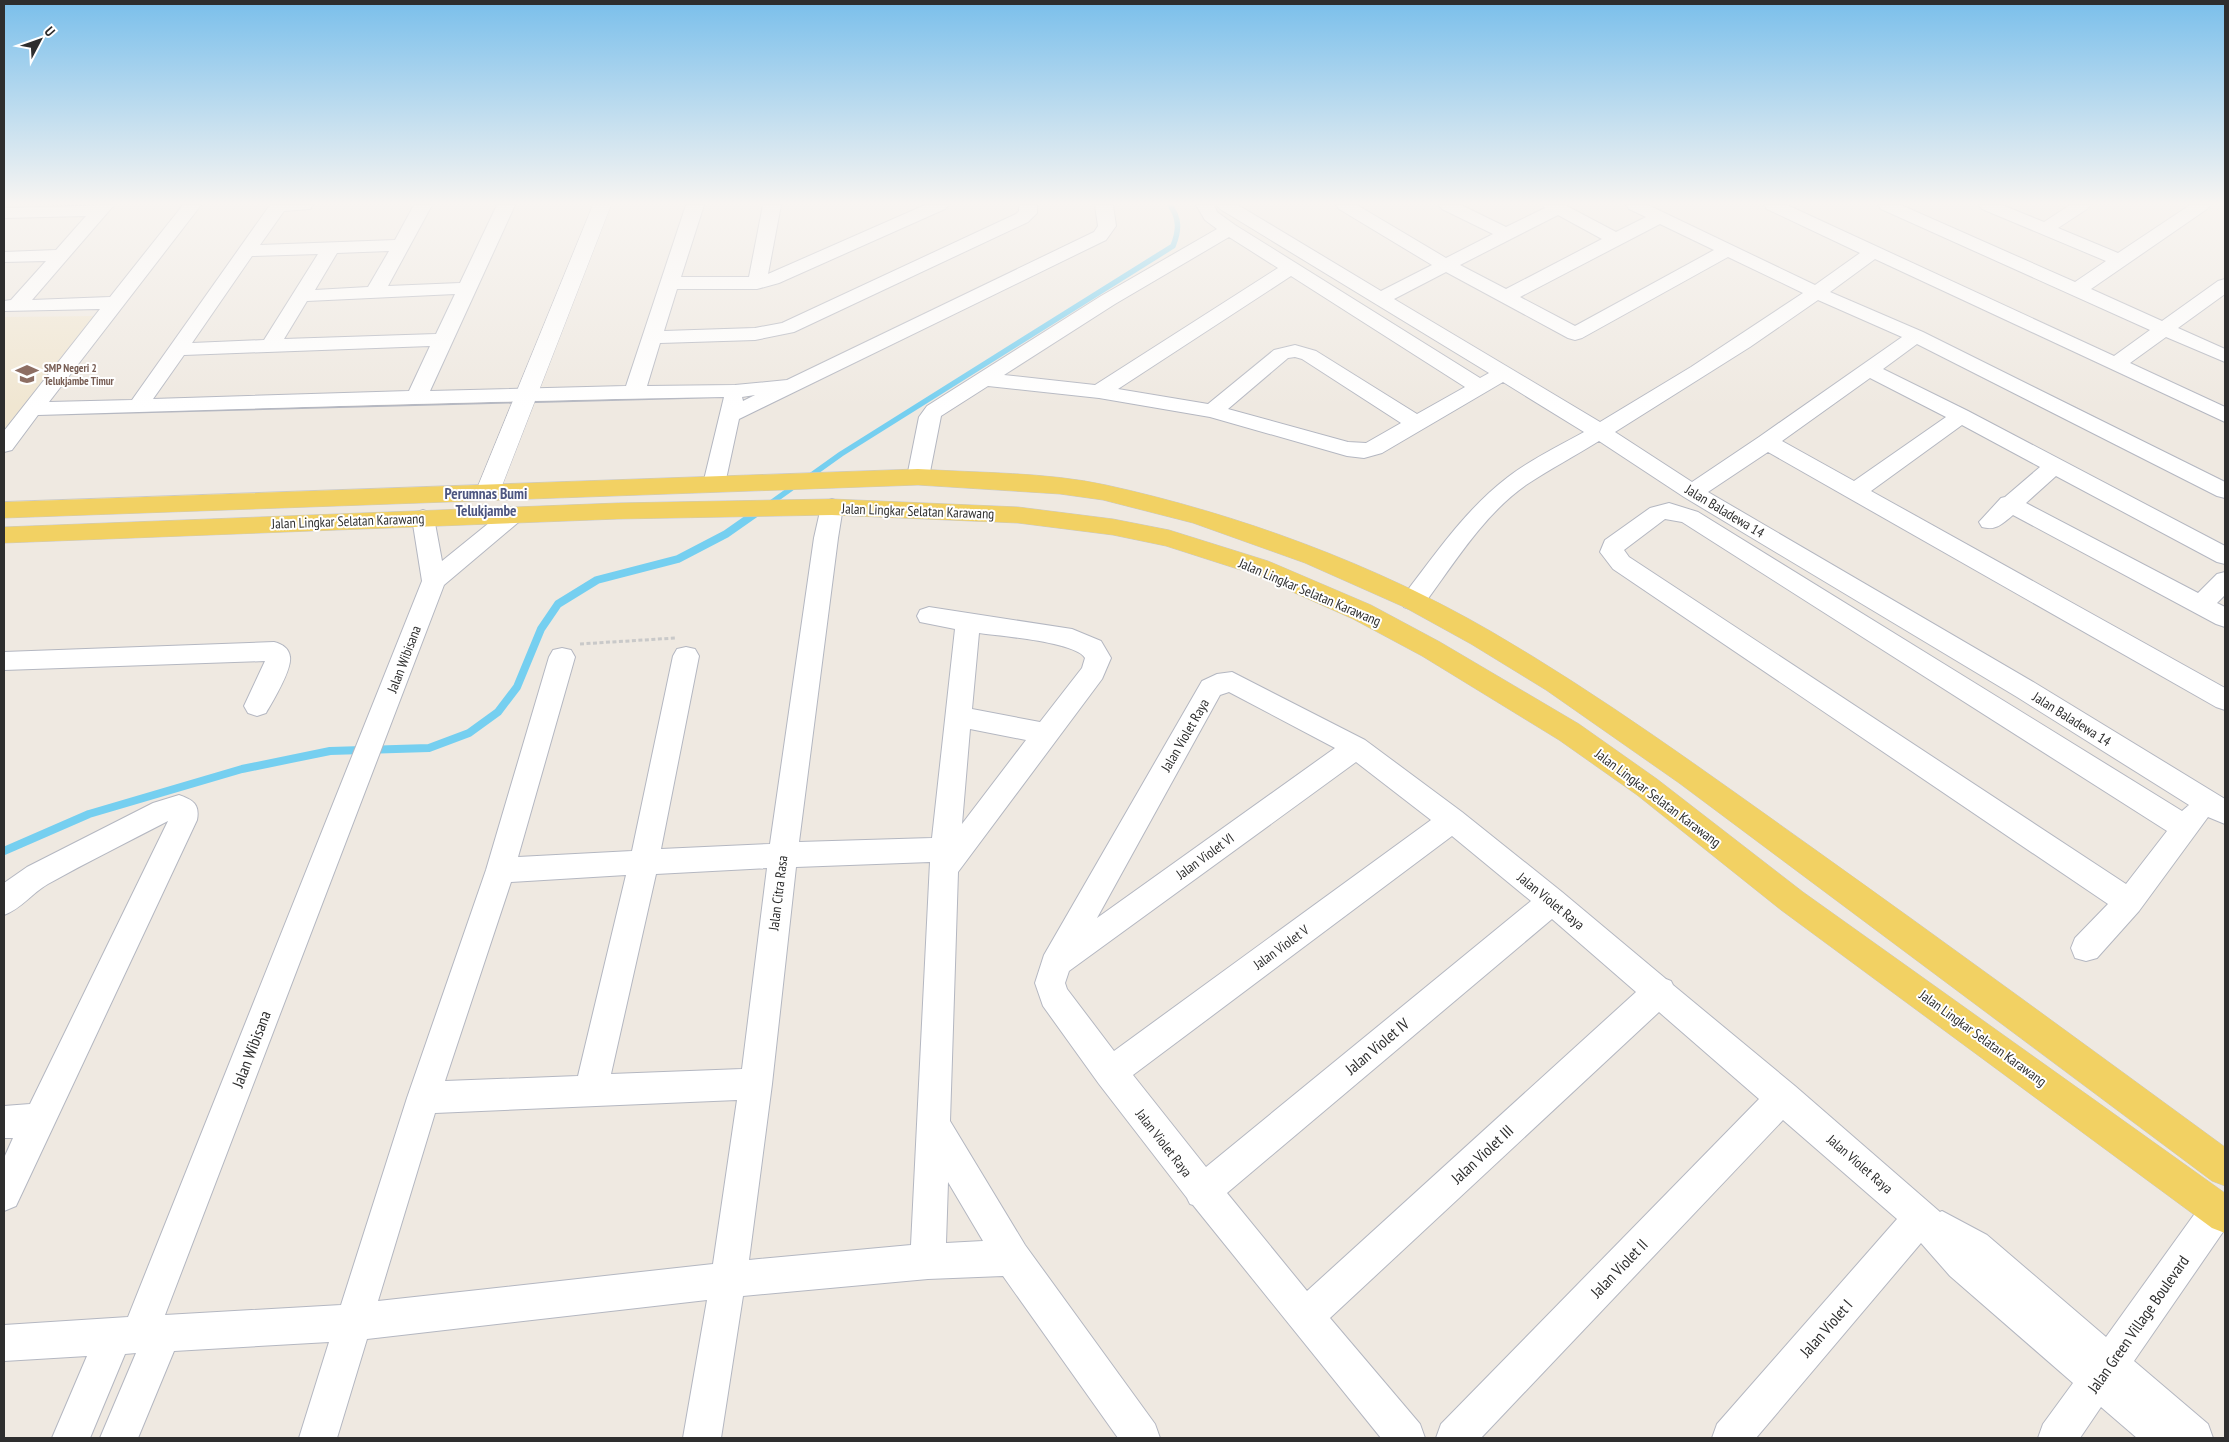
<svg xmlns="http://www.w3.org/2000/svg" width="2229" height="1442" font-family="'PT Sans Narrow',sans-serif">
	<rect width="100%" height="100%" fill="#efe9e1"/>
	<!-- education -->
	<polygon fill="#f0e6d1" points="100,316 4,430 4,317"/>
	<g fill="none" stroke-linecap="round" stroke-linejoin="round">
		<!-- stream-far1 -->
		<g stroke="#75cff0" stroke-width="5.5">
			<path d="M806,479l35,-25 332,-208c6,-15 7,-27 -3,-41"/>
			<polyline points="754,515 796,485"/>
		</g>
		<!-- stream -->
		<polyline stroke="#75cff0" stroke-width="8" points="4,851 89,814 242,769 330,751 429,748 469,733 498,712 517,687 541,629 558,604 597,580 678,559 726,534 756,513"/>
		<defs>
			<g id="street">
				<path d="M114,205l-82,95 78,-3 73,-92h18l-152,197 83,-2 138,-195h43l-3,4 -26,2 -24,34 135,-5 19,-35h18l-44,81 72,-3 37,-78h18l-85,186 196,-5 60,-181h18l-23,72h68l14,-72h18l-13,69 157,-69h23l-3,4 -166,74 -22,6h-80l-13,42 91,-3 27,-5 234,-109 3,-3v-6h18v8l-9,9 -234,110 -39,8 -95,3 -13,43 88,-1 52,-5 307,-148 4,-6 -3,-21h18l3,21 -10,14 -367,179 -14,65 -3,5 -8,2 -8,-2 -3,-5 21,-87c-228,4 -457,11 -686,18l-26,35 -8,2v-21l96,-122 -96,2v-10l7,-1 35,-39 -42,1v-10l52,-2 30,-34 -82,2v-10zM389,251l-21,36 -53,3 22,-37zM318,254l-54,86 -72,3 60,-87zM455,294l-19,40 -152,5 23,-38zM430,346l-21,45 -256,8 31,-44zM755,395l-12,6 -1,-4z"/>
				<path d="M1196,205h18l3,7 18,13 245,153 9,-5 -269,-164 -3,-4h21l143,86 51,-26 -93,-56 -3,-4h21l89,53 47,-24 -51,-25 -3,-4h22l45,22 39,-19 -2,-3h22l51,27 30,-15 -17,-8 -3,-4h22l167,80 45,-32 -93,-44 -3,-4h23l327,151 36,-26 -269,-121 -3,-4h23l174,77 31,-21 -124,-52 -3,-4h23l42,17 26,-17h20l-3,4 -29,19 60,25 72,-48h20l-3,4 -116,80 71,32 56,-40 7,-2v15l-47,34 47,21v13l-59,-25 -36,26 95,44v15l-350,-163 -45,33 93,40 302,150v16l-8,-2 -300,-152 -34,25 85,42 257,135v18l-8,-2 -161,-86 -30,27 172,90 19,-19 8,-2v23l-8,8 8,4v20l-9,-3 -203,-109c-11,9 -17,16 -31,12l-3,-5 22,-24 4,-1 35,-30 -78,-42 -91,66 354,197v22l-9,-3 -448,-255 -60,40 327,191 190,116v25l-17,-7 -69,94 -42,47 -11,3 -11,-3 -4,-10 4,-10 33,-34 -495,-335 -13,-17 5,-12 45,-32 19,-5 29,9 484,299 7,-6 -172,-108 -333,-200 -85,-56c-24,15 -49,28 -73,44 -43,30 -73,80 -104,122l-9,3 -9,-3 -3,-6 3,-6c32,-42 62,-86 104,-118 23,-18 51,-31 76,-45l-81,-50 -121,71 -18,5 -17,-2 -137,-39 -111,-19 -111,-12 -47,30 -12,61 -3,5 -8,2 -8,-2 -3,-5 12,-60 8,-11 174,-110 116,-67 -12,-9zM1558,215l44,24 -96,50 -46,-24zM1660,224l54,26 -139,76 -55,-29zM1229,237l49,31 -183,117 -91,-10 111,-71zM1728,257l75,36 -112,74 -91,55 -206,-123 52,-27 122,66 7,2 7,-2zM1291,276l174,111 -48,27 -101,-63 -21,-6 -21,5 -66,54 -90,-15zM1818,300l84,37 -143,100 -67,45 -77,-50 135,-85zM1295,357l7,2 99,64 -35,20 -18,-1 -120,-33 60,-51zM1870,378l76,39 -92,64 -72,-40zM1665,519l17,3 485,309 -41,53 -497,-327 -5,-7z"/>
				<path d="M832,499l8,3 3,5 -5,31 -39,304 133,-4 23,-209 -35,-7 -3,-6 3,-6 9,-3 143,22 29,12 10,17 -9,21 -144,193 -8,249 75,124 130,179 5,14h-42l-115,-162 -75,3 -185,17 -22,142h-38l24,-138 -340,39 -30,99h-38l30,-96 -155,9 -36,87h-38l36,-85 -11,1 -35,84h-38l35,-82 -83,5v-36l124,-8 294,-736 -10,-63 3,-5 8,-3 8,3 3,5 8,43 63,-51 8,-3 8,3 3,5 -3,5 -77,65 -279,730 176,-10 66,-207 79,-228 63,-213 4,-7 9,-2 9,2 4,7 -57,200 114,-6 41,-195 4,-7 9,-2 9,2 4,7 -38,193 109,-5 44,-306 7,-31 3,-5zM979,633c21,3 97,9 106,25l-3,10 -42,54 -68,-13zM970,729l56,11 -64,84zM930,862l-19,383 -162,15 23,-176 24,-217zM767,868l-25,201 -131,5 45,-200zM626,875l-48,201 -133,5 66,-199zM737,1100l-24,164 -335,37 57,-188zM948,1182l35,59 -37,2z"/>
				<path d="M274,642c8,2 15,6 16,15 2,13 -17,44 -24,56l-9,3 -9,-3 -4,-7 21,-45 -261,9v-18z"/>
				<path d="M1232,672l133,68 97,72 100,80 104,87 5,2 2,4 122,101 145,126 2,-1 45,24 119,102 100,-139 12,-5 7,3v33l-91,132 74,63 5,14h-76l-36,-31 -21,31h-42l5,-14 30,-41 -123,-107 -29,-33 -165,195h-44l5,-14 180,-205 -114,-99 -302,318h-45l5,-14 318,-325 -100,-87 -329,306 90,106 5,14h-44l-188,-233 -3,-1 -3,-6 -88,-114 -56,-78 -8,-23 9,-28 158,-274 15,-7zM1229,692l106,56 -238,170 123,-223zM1356,762l75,58 -317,231 -47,-62 -2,-6 4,-12zM1452,836l79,65 -325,266 -73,-92zM1552,919l84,73 -329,299 -80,-98z"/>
				<path d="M179,795c14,5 21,9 18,25l-181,386 -12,5v-53l9,-20h-9v-32l26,-2 138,-283c-40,21 -81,41 -120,63 -16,9 -27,25 -44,31v-32l23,-16 126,-64z"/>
			</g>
			<polygon id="secondary" points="593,205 611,205 500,491 496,496 488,499 480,496 476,491"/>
			<g id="primary">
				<path d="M918,469c60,4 129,3 188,16 132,29 269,79 386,147 110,64 214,140 318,214 139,99 277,200 415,301v39l-13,-5 -533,-398 -133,-93 -75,-46 -67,-37 -99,-44 -112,-40 -90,-23 -43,-6 -142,-9 -914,33v-16z"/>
				<polygon points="832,499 1018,507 1113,519 1169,530 1268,561 1371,605 1440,642 1579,724 1657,779 1803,892 2225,1193 2225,1233 2212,1228 1781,910 1637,795 1559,740 1422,656 1353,619 1250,573 1166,546 1113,535 1018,523 832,515 618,519 4,543 4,527 618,503"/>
			</g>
		</defs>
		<!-- street casing -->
		<use href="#street" stroke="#b4b7c1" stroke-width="2"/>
		<!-- secondary casing -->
		<use href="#secondary" stroke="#b4b7c1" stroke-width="1"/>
		<!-- primary casing -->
		<use href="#primary" stroke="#c9c9c9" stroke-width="1"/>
		<!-- path -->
		<polyline stroke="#c9c9c9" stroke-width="3" stroke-dasharray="4 2.5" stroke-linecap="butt" points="580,644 675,638"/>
		<!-- street -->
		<use href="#street" fill="#fff" fill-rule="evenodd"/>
		<!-- secondary -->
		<use href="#secondary" fill="#fff" fill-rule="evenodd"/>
		<!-- primary -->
		<use href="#primary" fill="#f2d163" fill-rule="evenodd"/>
	</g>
	<!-- sky -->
	<linearGradient id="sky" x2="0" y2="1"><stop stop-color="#7abfeb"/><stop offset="0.5" stop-color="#f8f5f2"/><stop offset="1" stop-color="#f8f5f2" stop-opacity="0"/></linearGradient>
	<rect width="2229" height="407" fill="url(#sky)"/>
	<!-- icons -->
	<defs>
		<symbol id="school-bare" viewBox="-9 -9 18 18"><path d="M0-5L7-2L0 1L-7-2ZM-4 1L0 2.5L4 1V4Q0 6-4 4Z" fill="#8d6e63" stroke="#fff" stroke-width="2.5" paint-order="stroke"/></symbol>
	</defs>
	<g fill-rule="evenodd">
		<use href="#school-bare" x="11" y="358" width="32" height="32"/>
	</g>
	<g text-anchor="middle" stroke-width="4" stroke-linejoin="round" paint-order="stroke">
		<!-- far-education labels -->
		<g font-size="11" font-weight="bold" fill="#785e54" stroke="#fff" text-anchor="start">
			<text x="44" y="372">SMP Negeri 2<tspan x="44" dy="13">Telukjambe Timur</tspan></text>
		</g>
		<!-- street labels -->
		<g font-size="14" fill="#2e2e2e" stroke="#fff">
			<text transform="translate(918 511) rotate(2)" y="5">Jalan Lingkar Selatan Karawang</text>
			<text transform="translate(1725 511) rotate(31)" y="5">Jalan Baladewa 14</text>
			<text transform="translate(348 521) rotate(-2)" y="5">Jalan Lingkar Selatan Karawang</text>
			<text transform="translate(1310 592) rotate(23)" y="5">Jalan Lingkar Selatan Karawang</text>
			<text transform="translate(404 659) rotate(-69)" y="5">Jalan Wibisana</text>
			<text transform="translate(2072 719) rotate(32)" y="5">Jalan Baladewa 14</text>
			<text transform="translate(1185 735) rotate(-60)" y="5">Jalan Violet Raya</text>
			<text transform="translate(1658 798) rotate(37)" y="5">Jalan Lingkar Selatan Karawang</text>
			<text transform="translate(1205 856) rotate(-36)" y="5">Jalan Violet VI</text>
			<text transform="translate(778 893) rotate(-83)" y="5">Jalan Citra Rasa</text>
			<text transform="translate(1551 901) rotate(39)" y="5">Jalan Violet Raya</text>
			<text transform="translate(1281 947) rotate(-36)" y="5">Jalan Violet V</text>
			<text transform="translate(1983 1038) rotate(36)" y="5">Jalan Lingkar Selatan Karawang</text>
			<text transform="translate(1164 1143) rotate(52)" y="5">Jalan Violet Raya</text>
			<text transform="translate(1860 1164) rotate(41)" y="5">Jalan Violet Raya</text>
		</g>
		<!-- neighbourhood labels -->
		<g font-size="15" font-weight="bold" fill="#4d5680" stroke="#fff">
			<text x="486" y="499">Perumnas Bumi<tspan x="486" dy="17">Telukjambe</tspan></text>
		</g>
		<!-- near-street labels -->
		<g font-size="16" fill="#2e2e2e" stroke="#fff">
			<text transform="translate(1377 1046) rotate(-40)" y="6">Jalan Violet IV</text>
			<text transform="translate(251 1049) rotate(-69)" y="6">Jalan Wibisana</text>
			<text transform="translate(1482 1154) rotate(-43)" y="6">Jalan Violet III</text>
			<text transform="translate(1619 1268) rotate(-46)" y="6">Jalan Violet II</text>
			<text transform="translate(2138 1324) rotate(-55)" y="6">Jalan Green Village Boulevard</text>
			<text transform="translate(1826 1328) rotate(-49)" y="6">Jalan Violet I</text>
		</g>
	</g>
	<!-- border -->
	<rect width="2229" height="1442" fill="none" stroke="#2e2e2e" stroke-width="10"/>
	<!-- north arrow -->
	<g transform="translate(40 40) rotate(49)" stroke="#ffffff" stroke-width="4" paint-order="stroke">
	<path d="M0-4L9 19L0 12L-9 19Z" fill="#2e2e2e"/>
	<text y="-8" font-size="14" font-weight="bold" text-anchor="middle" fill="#2e2e2e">U</text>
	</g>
</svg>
